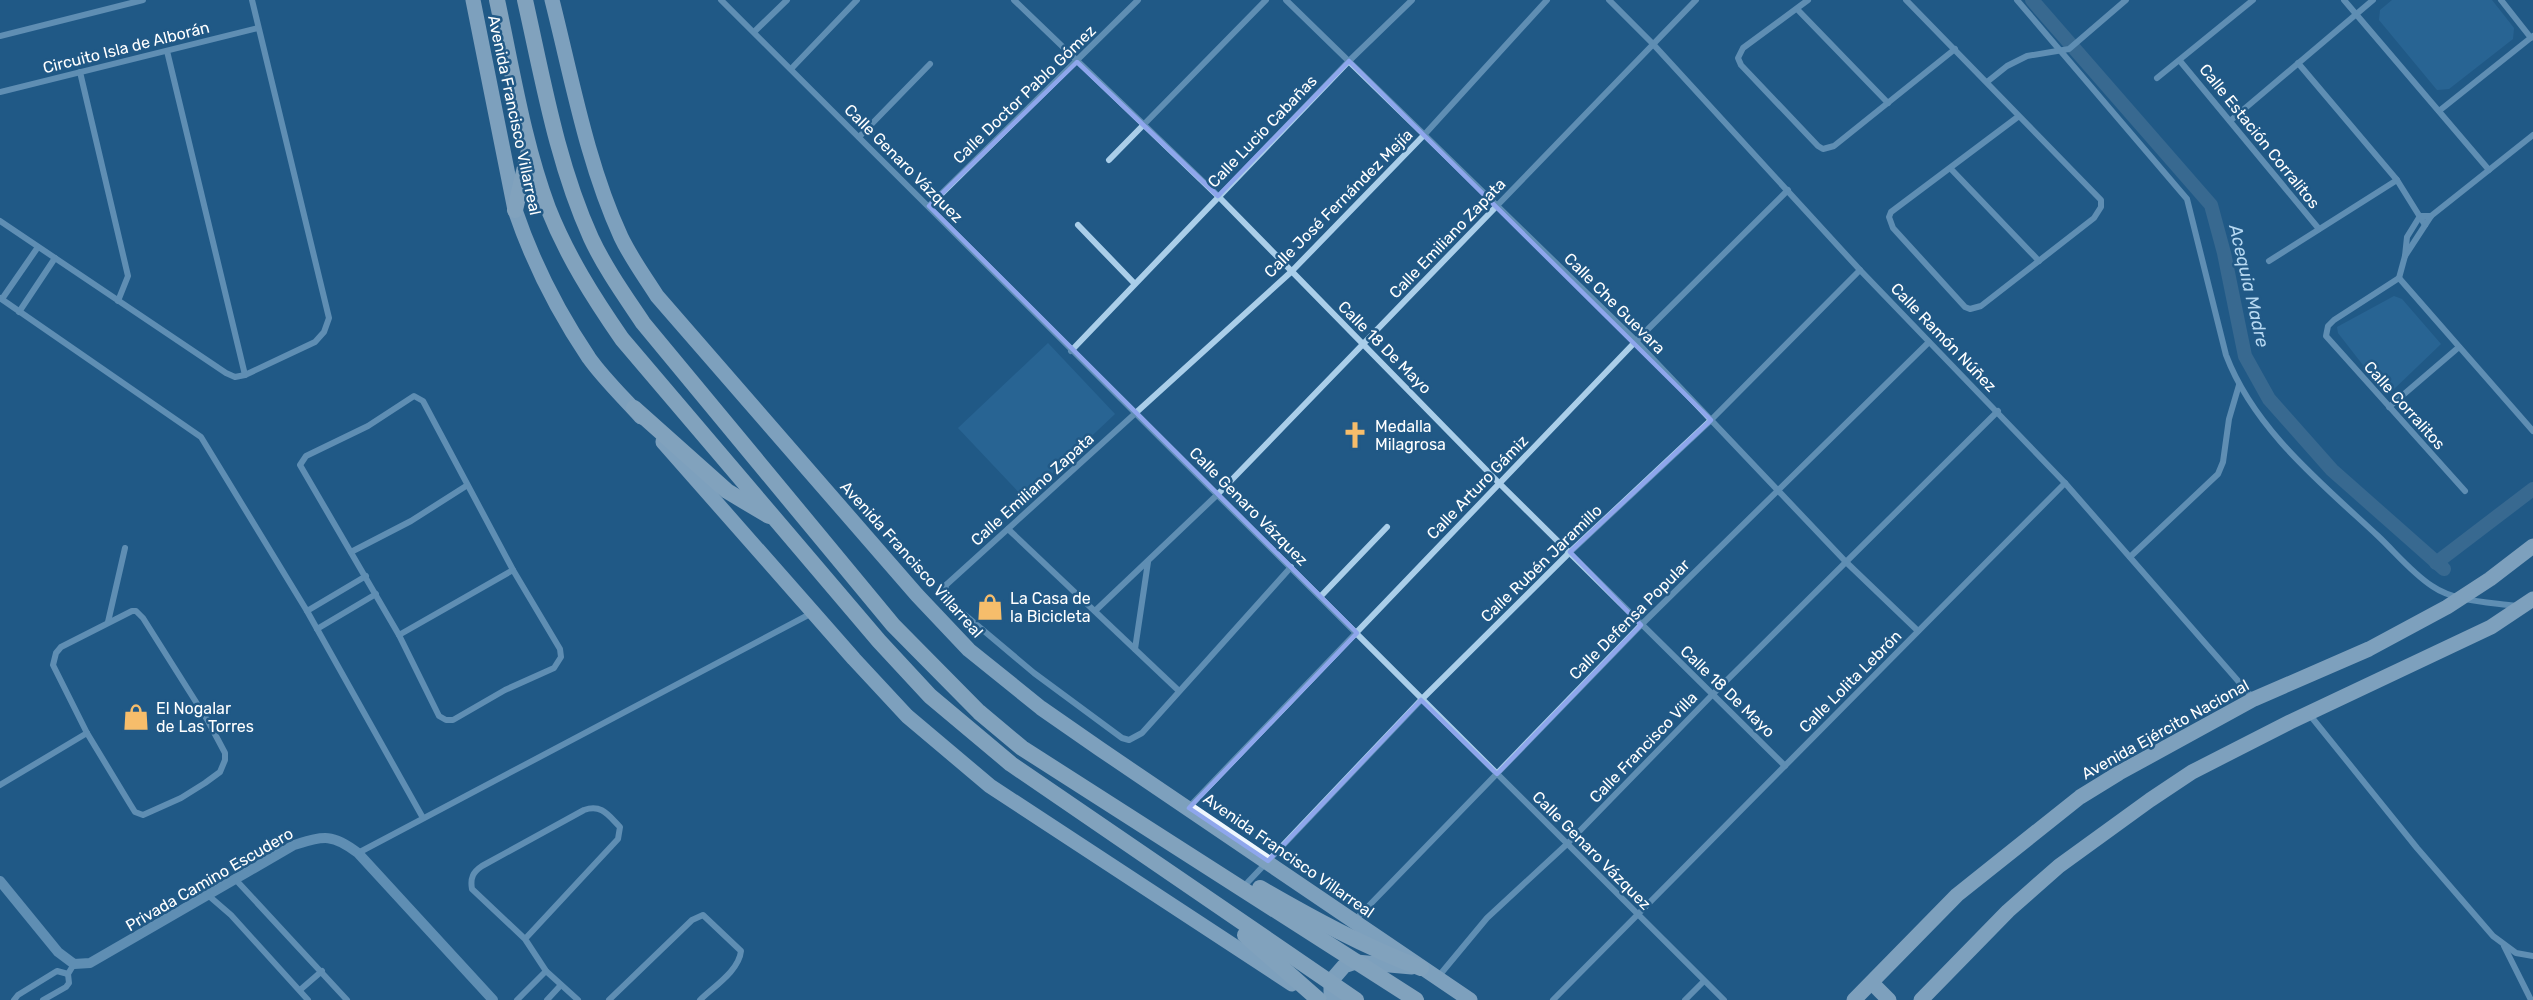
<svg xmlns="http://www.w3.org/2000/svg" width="2533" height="1000" font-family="Rubik,sans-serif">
	<rect width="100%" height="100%" fill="#215986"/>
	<!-- green -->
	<g fill="#3272a2">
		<polygon points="2392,0 2492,0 2514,28 2513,39 2449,89 2437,90 2379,20 2380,10"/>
		<polygon points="2394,296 2402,299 2441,344 2393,390 2384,392 2338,333 2337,327"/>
		<polygon points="1048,343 1115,414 1025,499 958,428"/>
	</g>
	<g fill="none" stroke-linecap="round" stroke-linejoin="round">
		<!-- canal -->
		<g stroke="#547d9c" stroke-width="14">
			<polyline points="2032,0 2211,205 2224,253 2245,356 2269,399 2332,470 2444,569"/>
			<polyline points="2436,563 2533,489"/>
		</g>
		<!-- minor -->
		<g stroke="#aacee9" stroke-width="6">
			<polyline points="721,0 1724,1000"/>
			<polyline points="1014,0 1218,196 1499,483 1785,766"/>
			<polyline points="1286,0 1636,341 1846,562 1918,631"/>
			<polyline points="1609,0 1653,44 1860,270 2065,483 2253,698"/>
			<polyline points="1808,0 1743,48 1738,58 1741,65 1818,146 1823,149 1834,146 1955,49"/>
			<polyline points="1906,0 2101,200 2101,207 2094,218 1981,306 1970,309 1965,307 1893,228 1889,217 1891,212 2019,116"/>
			<path d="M2017,0l170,199 39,156c28,74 95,128 152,181 17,16 34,37 54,50 23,16 57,16 84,20"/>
			<polyline points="2344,0 2489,170"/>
			<polyline points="2501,0 2531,38"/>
			<polyline points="1797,9 1888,103"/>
			<polyline points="754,32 787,0"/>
			<polyline points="0,36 143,0"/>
			<polyline points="167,51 245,375"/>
			<polyline points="2180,61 2319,229"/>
			<polyline points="2298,63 2397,180 2425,225"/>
			<polyline points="791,69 857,0"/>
			<polyline points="80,72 128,276 118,301"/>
			<polyline points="2157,78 2253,0"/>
			<polyline points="1987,82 2007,66 2027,56 2069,49 2126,0"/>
			<polyline points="0,92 258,28"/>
			<polyline points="2439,111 2533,36"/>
			<polyline points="2230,121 2373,0"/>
			<polyline points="859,137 930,64"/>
			<polyline points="1109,160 1266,0"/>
			<polyline points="1951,169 2039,261"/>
			<polyline points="929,206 1138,0"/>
			<polyline points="0,221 226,373 235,377 245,375 315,342 324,332 329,318 252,0"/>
			<polyline points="1078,225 1134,283"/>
			<polyline points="2405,256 2431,216 2533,135"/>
			<polyline points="2269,261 2397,180"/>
			<polyline points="2399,278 2334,320 2328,326 2326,336 2465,491"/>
			<polyline points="2399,278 2533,431"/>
			<polyline points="2399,278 2405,256 2407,237 2420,216 2431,216"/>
			<polyline points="0,298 201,437 307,611 423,818"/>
			<polyline points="2,299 38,247"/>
			<polyline points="19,312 55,258"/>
			<polyline points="1071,351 1349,61 1412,0"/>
			<polygon points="414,396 423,401 513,570 560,649 561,657 554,668 505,690 453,720 446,720 439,716 399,635 300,465 306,456 368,426"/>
			<polyline points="2389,407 2459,347"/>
			<polyline points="1008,529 1179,691"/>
			<polyline points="351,552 411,521 466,486"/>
			<polyline points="2130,557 2218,474 2223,462 2229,419 2239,385"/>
			<polyline points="1291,567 1142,733 1129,740 1122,738 1034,673 952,604 945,593 946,585 1291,272 1425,134 1547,0"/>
			<polyline points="1321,596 1387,527"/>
			<polygon points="132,611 136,611 143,618 208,721 225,753 225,760 220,772 205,783 181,798 143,815 135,812 130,804 87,733 53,665 56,653 61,647"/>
			<polyline points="307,611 366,576"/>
			<polyline points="1095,611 1218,494 1696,0"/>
			<polyline points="108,622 125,548"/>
			<polyline points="317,629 376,594"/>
			<polyline points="399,635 513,570"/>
			<polyline points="1135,649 1148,562"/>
			<polyline points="2309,714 2417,848 2493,936 2516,953 2533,956"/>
			<polyline points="0,785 87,733"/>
			<polyline points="1189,807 1636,341 1788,190"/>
			<polyline points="358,853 812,613"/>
			<polyline points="236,880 347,1000"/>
			<polyline points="1248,882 1421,700 1570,552 1711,420 1860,270"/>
			<polyline points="209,896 231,915 308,1000"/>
			<polyline points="1355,920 1641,625 1929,342"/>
			<path d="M525,939l93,-100 2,-12c-12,-12 -18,-23 -36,-17l-102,56c-9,6 -12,12 -10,23l53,50 21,32 32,29"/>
			<polyline points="2504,946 2531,1000"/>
			<polyline points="1438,977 1487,918 1567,844 1712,695 1998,411"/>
			<polyline points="300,990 322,971"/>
			<polyline points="14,1000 18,995 57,971 68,974"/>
			<polyline points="43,1000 66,987 69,983 68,974 74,964"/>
			<polyline points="517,1000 546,971"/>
			<polyline points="547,1000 560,986"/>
			<path d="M609,1000l83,-80 11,-5 38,36c-2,20 -28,36 -41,49"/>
			<polyline points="1553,1000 2065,483"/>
			<polyline points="1685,1000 1704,981"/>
		</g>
		<!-- tertiary -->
		<path stroke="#aacee9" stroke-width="10" d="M0,881l58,71 16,12 16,-1 204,-118c30,-9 38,-12 64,8l135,147"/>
		<!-- primary -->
		<g stroke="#eef6fe" stroke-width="15">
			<path d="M473,0l42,210c18,53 43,102 74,148 15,21 35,40 52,59"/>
			<path d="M552,0c20,79 35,163 69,237 10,21 24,40 36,59l260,299 52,55 72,58 59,41 370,251"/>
			<polyline points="663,442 854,659 907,716 990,786 1292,984"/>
			<polyline points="1872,983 1889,1000"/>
			<polyline points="1335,1000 1331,992 1331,981 1344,966 1356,962 1412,967"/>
			<polyline points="1854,1000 1957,895 2080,797 2119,773 2254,699 2369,649 2447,607 2490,579 2533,546"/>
			<polyline points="1921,1000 2008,911 2059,866 2150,800 2192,772 2290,722 2491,627 2533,599"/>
		</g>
		<!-- trunk -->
		<g stroke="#f6fafe" stroke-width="16">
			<path d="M497,0c15,69 26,141 51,208 19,48 45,89 74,131l257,302 51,55 81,68 345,236"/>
			<path d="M525,0c18,80 32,163 66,238 14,30 34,58 52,85l250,302 86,87 43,36 394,252"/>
			<polyline points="515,210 529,150"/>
			<polyline points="634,408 727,491 769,516"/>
			<path d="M1260,888c52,30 105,59 161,80"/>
			<polyline points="1245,935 1319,1000"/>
		</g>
	</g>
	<!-- marked area -->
	<path d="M0 0H2533V1000H0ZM1349,61l362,359 -141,132 71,73 -144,149 -76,-74 -153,161 -79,-53 168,-175 -428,-427 148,-144 141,134z" fill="#215986" fill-opacity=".55" fill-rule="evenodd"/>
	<path fill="none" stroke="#8ea6ec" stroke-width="4.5" stroke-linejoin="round" d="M1349,61l362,359 -141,132 71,73 -144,149 -76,-74 -153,161 -79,-53 168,-175 -428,-427 148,-144 141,134z"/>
	<!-- icons -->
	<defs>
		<symbol id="church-bare" viewBox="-9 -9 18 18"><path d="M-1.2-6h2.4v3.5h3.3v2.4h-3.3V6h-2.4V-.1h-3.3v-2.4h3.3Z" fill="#f6bd6b" stroke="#215986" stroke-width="2.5" paint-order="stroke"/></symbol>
		<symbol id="shop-bare" viewBox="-9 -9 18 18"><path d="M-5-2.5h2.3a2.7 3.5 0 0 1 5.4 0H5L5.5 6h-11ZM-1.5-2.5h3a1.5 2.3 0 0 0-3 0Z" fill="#f6bd6b" stroke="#215986" stroke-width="2.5" paint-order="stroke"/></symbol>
	</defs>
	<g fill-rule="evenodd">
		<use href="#church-bare" x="1336" y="416" width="38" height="38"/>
		<use href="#shop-bare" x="971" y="588" width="38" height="38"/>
		<use href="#shop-bare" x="117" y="698" width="38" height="38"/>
	</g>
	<g text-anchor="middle" stroke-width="5" stroke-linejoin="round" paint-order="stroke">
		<!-- street labels -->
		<g font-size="16" fill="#fff" stroke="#215986">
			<text transform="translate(126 47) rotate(-14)" y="6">Circuito Isla de Alborán</text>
			<text transform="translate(1024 94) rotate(-44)" y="6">Calle Doctor Pablo Gómez</text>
			<text transform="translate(515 115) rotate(78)" y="6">Avenida Francisco Villarreal</text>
			<text transform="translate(1262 131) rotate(-46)" y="6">Calle Lucio Cabañas</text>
			<text transform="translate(2260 136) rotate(51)" y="6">Calle Estación Corralitos</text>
			<text transform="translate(904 163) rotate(45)" y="6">Calle Genaro Vázquez</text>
			<text transform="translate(1338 203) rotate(-45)" y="6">Calle José Fernández Mejía</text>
			<text transform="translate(1447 238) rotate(-46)" y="6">Calle Emiliano Zapata</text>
			<text transform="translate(1615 303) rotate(45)" y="6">Calle Che Guevara</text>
			<text transform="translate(1944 337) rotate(46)" y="6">Calle Ramón Núñez</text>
			<text transform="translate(1385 347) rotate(45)" y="6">Calle 18 De Mayo</text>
			<text transform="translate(2405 405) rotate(48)" y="6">Calle Corralitos</text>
			<text transform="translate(1477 487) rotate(-46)" y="6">Calle Arturo Gámiz</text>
			<text transform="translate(1032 489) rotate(-42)" y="6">Calle Emiliano Zapata</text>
			<text transform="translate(1249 506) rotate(45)" y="6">Calle Genaro Vázquez</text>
			<text transform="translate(912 559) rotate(48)" y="6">Avenida Francisco Villarreal</text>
			<text transform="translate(1541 563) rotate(-44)" y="6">Calle Rubén Jaramillo</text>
			<text transform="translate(1629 619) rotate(-45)" y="6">Calle Defensa Popular</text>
			<text transform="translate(1850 681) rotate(-45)" y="6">Calle Lolita Lebrón</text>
			<text transform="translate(1728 691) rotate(44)" y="6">Calle 18 De Mayo</text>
			<text transform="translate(2165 729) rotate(-29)" y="6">Avenida Ejército Nacional</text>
			<text transform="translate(1643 747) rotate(-46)" y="6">Calle Francisco Villa</text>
			<text transform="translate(1592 850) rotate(45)" y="6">Calle Genaro Vázquez</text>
			<text transform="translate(1289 855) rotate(35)" y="6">Avenida Francisco Villarreal</text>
			<text transform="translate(209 879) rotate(-30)" y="6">Privada Camino Escudero</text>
		</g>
		<!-- poi labels -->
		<g font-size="16" fill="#fff" stroke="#215986" text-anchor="start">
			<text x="1375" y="432">Medalla<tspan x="1375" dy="18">Milagrosa</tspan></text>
			<text x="1010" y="604">La Casa de<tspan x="1010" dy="18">la Bicicleta</tspan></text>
			<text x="156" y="714">El Nogalar<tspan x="156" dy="18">de Las Torres</tspan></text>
		</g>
		<!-- water labels -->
		<g font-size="18" font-style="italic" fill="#b6d8f1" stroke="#215986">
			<text transform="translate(2249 286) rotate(77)" y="6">Acequia Madre</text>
		</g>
	</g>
</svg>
